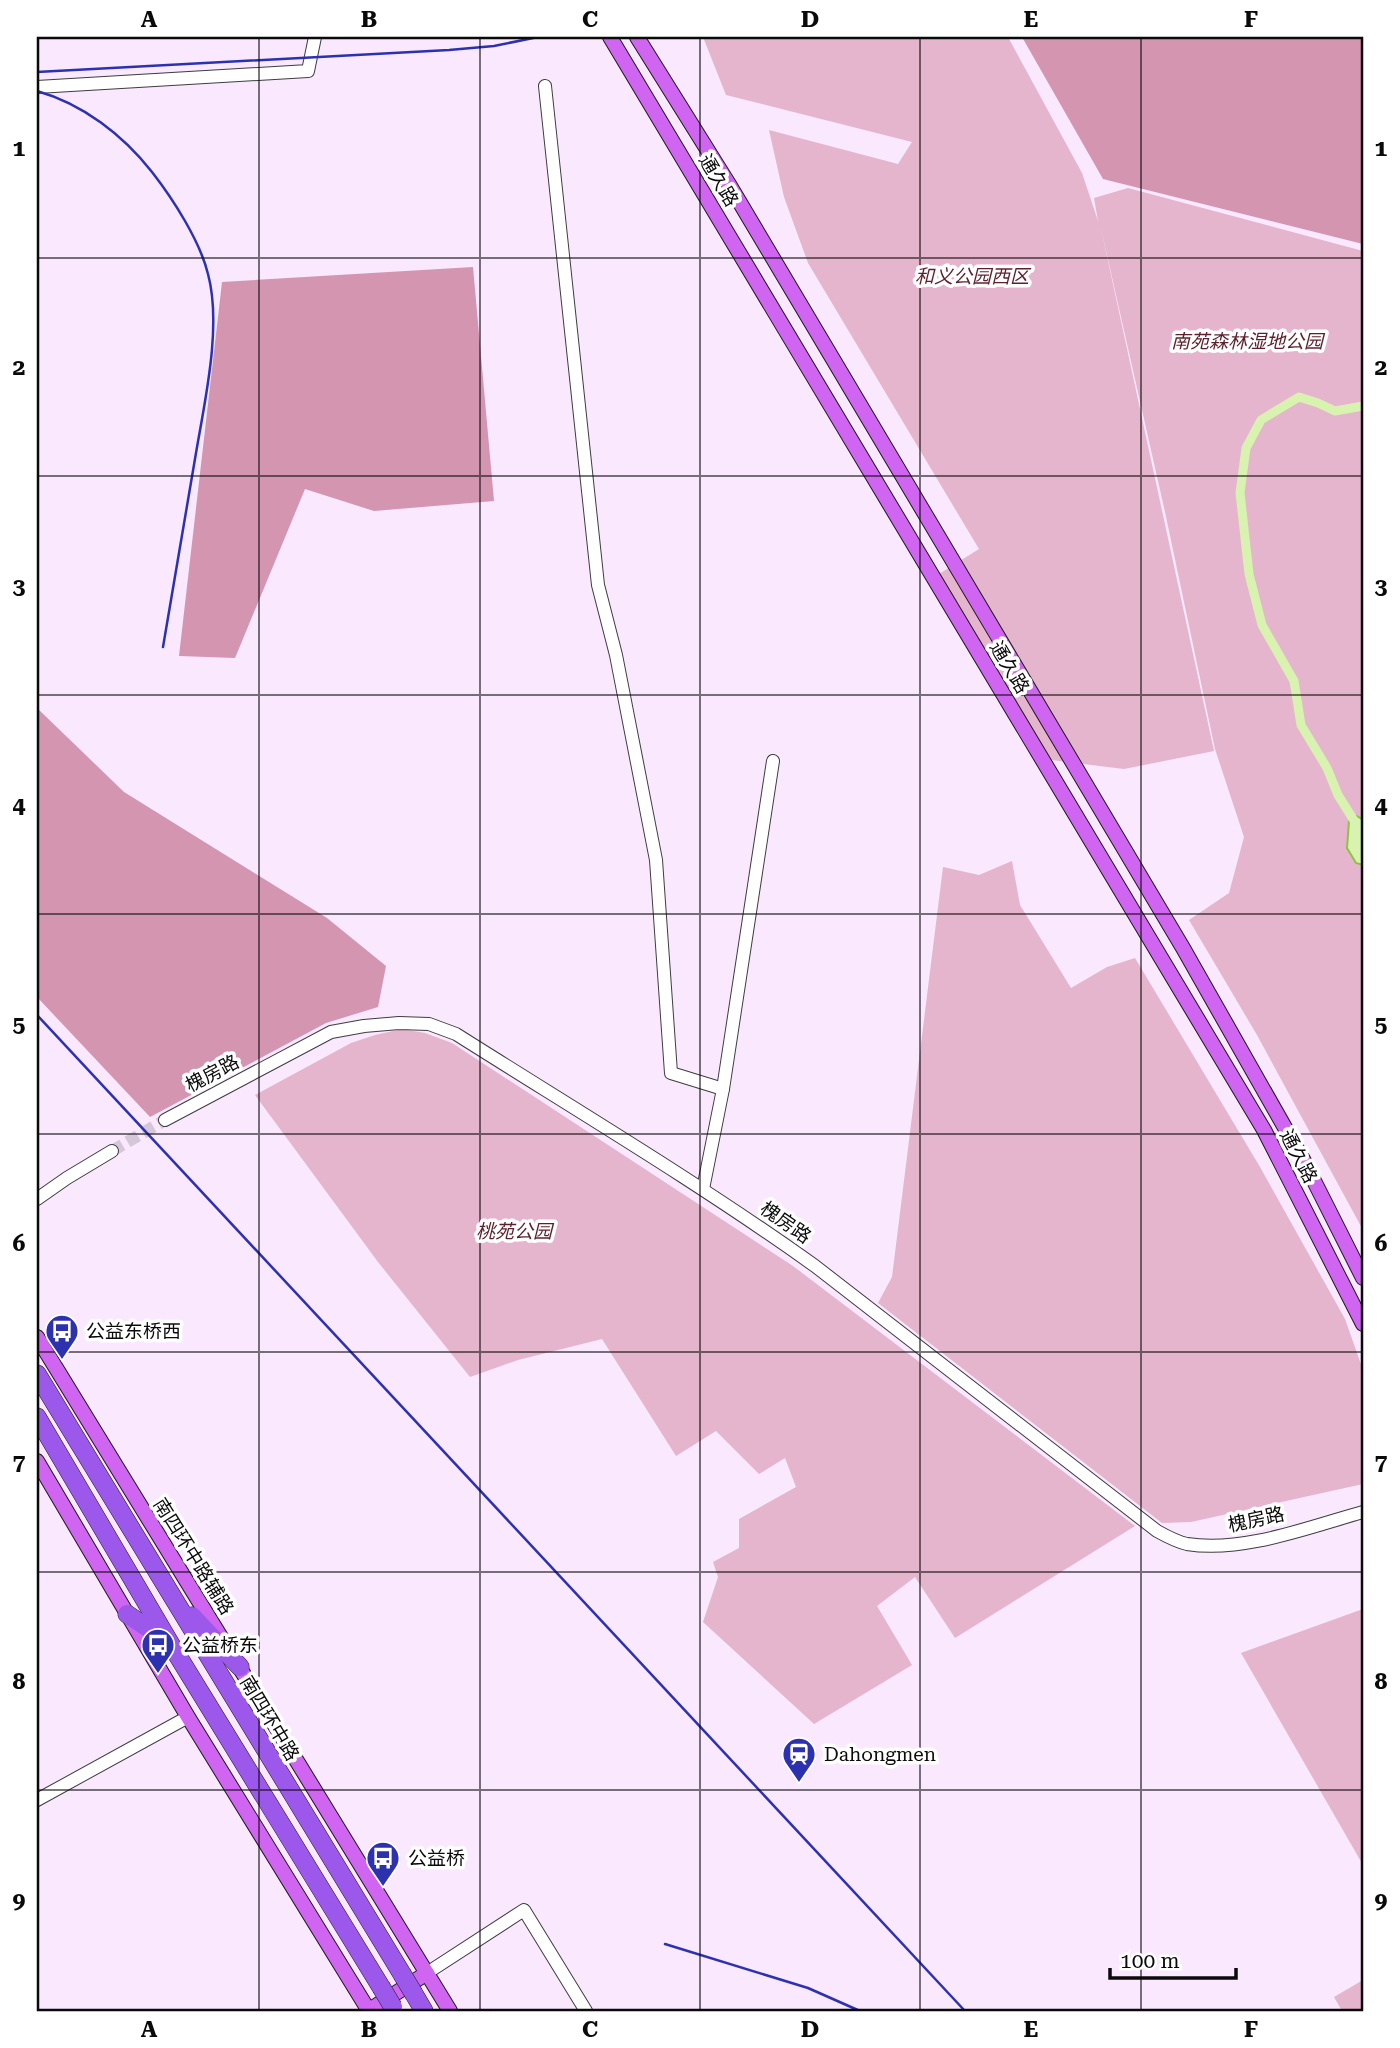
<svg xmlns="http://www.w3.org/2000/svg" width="1400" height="2048" font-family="'Roboto Serif','Noto Sans SC',serif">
	<rect width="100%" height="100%" fill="#f9e8fe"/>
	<!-- green -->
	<g fill="#e5b5cd">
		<polygon points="703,37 1008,37 1082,173 1098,221 1094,198 1128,188 1363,251 1363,1230 1257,1035 1189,920 1229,893 1244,837 1215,749 1165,512 1100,224 1214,751 1124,769 1051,760 939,574 979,549 808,263 784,197 769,130 898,164 912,142 726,95"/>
		<polygon points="1012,861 1020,905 1071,988 1107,967 1135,958 1260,1167 1345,1319 1363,1370 1363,1484 1191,1522 1162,1523 878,1303 892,1277 943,867 979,875"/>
		<polygon points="402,1029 425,1033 452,1043 793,1266 1135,1526 955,1638 915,1577 877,1606 912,1665 814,1724 703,1622 718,1577 713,1562 739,1548 739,1519 796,1487 785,1458 759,1474 716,1431 676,1456 602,1339 518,1360 470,1377 378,1262 255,1095 351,1043 375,1035"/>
		<polygon points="1363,1609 1363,1865 1241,1653"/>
		<polygon points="1363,1980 1363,2011 1342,2011 1334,1997"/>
	</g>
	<!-- forest -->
	<g fill="#d495b1">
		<polygon points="1022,37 1363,37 1363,244 1103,179"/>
		<polygon points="473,267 494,501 374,511 305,489 235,658 179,656 222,282"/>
		<polygon points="37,708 124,792 327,918 386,966 378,1007 326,1023 150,1117 37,997"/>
	</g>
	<!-- water -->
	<polygon fill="#d8f2b0" stroke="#8cc43b" stroke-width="2" points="1357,816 1363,820 1363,865 1356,863 1347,848 1349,821"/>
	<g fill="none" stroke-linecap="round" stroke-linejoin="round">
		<!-- canal -->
		<polyline stroke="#d8f2b0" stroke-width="9" points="1353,819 1338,795 1327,768 1301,725 1294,681 1262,625 1249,574 1240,493 1246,448 1261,420 1299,397 1318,403 1335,411 1363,406"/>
		<!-- minor-tunnel -->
		<polyline stroke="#d5c7d9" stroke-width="12" stroke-dasharray="12 6" stroke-linecap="butt" points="112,1151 165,1120"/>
		<defs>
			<g id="minor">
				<polyline points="545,86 598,585 616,655 656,860 671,1073 723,1089"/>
				<polyline points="37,87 308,71 315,37"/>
				<path d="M165,1120l166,-88 33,-6 35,-3 30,1 27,10c120,76 243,149 359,232l342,265c9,5 20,11 30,13 56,9 122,-17 176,-32"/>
				<polyline points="703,1189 723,1089 773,761"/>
				<polyline points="37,1199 67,1178 112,1151"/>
				<polyline points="37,1800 188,1717"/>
				<polyline points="427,1973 524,1910 586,2011"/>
			</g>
			<g id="major">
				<polyline points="610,37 1264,1130 1363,1324"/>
				<polyline points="637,37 730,186 1183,948 1305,1163 1363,1278"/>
				<polyline points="37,1337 450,2011"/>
				<polyline points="37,1461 188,1717 369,2011"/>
				<polyline points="368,2011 427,1973"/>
			</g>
			<g id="highway">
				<polyline points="37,1374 402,1974"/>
				<polyline points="37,1417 170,1643 381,1987"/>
				<polyline points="127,1614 164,1639"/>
				<polyline points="192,1616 240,1667"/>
				<polyline points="414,1994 424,2011"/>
			</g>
		</defs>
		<!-- minor casing -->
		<use href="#minor" stroke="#3d3d3d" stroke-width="14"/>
		<!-- major casing -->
		<use href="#major" stroke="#1b1b1b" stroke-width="16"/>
		<!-- highway casing -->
		<use href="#highway" stroke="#1b1b1b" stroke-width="19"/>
		<!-- minor -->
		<use href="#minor" stroke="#fff" stroke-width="12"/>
		<!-- major -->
		<use href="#major" stroke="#cf65f0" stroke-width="14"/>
		<!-- highway -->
		<use href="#highway" stroke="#9c58eb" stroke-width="18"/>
		<!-- rail -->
		<g stroke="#2c31b0" stroke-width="2.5">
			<polyline points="37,72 449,50 494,46 538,37"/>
			<path d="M37,91c46,13 86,44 115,81 21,27 48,69 56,102 14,52 -3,126 -12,179 -11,65 -22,129 -33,194"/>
			<polyline points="37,1015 965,2011"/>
			<polyline points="665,1944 808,1988 860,2011"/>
		</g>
		<defs>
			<g id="highway-bridge">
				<polyline points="402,1974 414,1994"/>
				<polyline points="381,1987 393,2007"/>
			</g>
		</defs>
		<!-- highway-bridge casing -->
		<use href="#highway-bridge" stroke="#1b1b1b" stroke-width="19" stroke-linecap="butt"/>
		<!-- highway-bridge -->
		<use href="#highway-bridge" stroke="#9c58eb" stroke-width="18"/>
	</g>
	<!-- grid -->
	<path fill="none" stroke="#0a0a0a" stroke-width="2" stroke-opacity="0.55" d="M259,37v1974M480,37v1974M700,37v1974M920,37v1974M1141,37v1974M37,258h1326M37,476h1326M37,695h1326M37,914h1326M37,1134h1326M37,1352h1326M37,1572h1326M37,1790h1326"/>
	<!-- icons -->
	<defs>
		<symbol id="bus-pin" viewBox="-11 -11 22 30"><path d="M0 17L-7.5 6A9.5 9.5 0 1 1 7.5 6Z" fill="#2c31b0" stroke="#fff"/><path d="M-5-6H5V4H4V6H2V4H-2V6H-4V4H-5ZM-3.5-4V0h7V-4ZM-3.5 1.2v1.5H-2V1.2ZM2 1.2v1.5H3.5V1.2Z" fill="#fff"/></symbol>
		<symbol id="station-pin" viewBox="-11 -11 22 30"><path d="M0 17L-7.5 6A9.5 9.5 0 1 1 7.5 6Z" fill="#2c31b0" stroke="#fff"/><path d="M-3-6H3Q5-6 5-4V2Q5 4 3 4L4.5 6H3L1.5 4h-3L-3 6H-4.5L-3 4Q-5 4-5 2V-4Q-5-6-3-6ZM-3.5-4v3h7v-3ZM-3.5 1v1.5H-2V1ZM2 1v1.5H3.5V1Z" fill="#fff"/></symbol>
	</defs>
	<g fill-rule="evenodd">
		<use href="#bus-pin" x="43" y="1312" width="38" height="52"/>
		<use href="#bus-pin" x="139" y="1626" width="38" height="52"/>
		<use href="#station-pin" x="780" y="1735" width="38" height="52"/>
		<use href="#bus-pin" x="364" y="1839" width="38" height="52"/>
	</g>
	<g text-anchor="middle" stroke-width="7" stroke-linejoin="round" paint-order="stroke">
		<!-- street labels -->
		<g font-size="19" fill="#0a0a0a" stroke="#fff">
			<text transform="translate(719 180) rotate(59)" y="7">通久路</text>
			<text transform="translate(1010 667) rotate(59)" y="7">通久路</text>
			<text transform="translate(212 1073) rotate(-28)" y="7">槐房路</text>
			<text transform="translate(1299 1156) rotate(62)" y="7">通久路</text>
			<text transform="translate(786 1222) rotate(35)" y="7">槐房路</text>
			<text transform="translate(1256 1519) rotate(-12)" y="7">槐房路</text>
			<text transform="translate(194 1556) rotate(58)" y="7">南四环中路辅路</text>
			<text transform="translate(270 1718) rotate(59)" y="7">南四环中路</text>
		</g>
		<!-- park labels -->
		<g font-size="19" font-style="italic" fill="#5c1f2b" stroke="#fff">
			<text x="972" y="283">和义公园西区</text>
			<text x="1247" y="348">南苑森林湿地公园</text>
			<text x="514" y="1238">桃苑公园</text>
		</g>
		<!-- poi labels -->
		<g font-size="19" fill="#0a0a0a" stroke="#fff" text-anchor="start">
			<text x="86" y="1338">公益东桥西</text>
			<text x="182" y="1652">公益桥东</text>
			<text x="824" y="1761">Dahongmen</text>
			<text x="408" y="1865">公益桥</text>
		</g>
	</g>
	<!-- border -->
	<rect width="1400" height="2048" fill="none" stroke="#ffffff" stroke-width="77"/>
	<!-- scale -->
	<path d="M1110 1968v10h126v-10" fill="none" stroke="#0a0a0a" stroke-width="3.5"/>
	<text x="1120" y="1968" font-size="21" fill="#0a0a0a" stroke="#ffffff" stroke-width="5" paint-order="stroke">100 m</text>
	<rect x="38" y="38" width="1324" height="1972" fill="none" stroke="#0a0a0a" stroke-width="2.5"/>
	<g font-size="23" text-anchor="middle" font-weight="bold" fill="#0a0a0a">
		<text x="149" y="27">A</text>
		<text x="369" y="27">B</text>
		<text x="590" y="27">C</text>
		<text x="810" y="27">D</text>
		<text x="1031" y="27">E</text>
		<text x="1251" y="27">F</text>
		<text x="19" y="156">1</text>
		<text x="1381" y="156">1</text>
		<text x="19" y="375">2</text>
		<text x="1381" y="375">2</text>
		<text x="19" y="594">3</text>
		<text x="1381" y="594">3</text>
		<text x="19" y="813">4</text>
		<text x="1381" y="813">4</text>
		<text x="19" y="1032">5</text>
		<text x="1381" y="1032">5</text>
		<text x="19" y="1251">6</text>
		<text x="1381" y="1251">6</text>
		<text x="19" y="1470">7</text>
		<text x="1381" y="1470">7</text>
		<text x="19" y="1689">8</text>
		<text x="1381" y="1689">8</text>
		<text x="19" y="1908">9</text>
		<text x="1381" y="1908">9</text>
		<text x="149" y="2037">A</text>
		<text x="369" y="2037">B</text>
		<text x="590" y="2037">C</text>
		<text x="810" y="2037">D</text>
		<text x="1031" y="2037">E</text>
		<text x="1251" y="2037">F</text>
	</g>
</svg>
